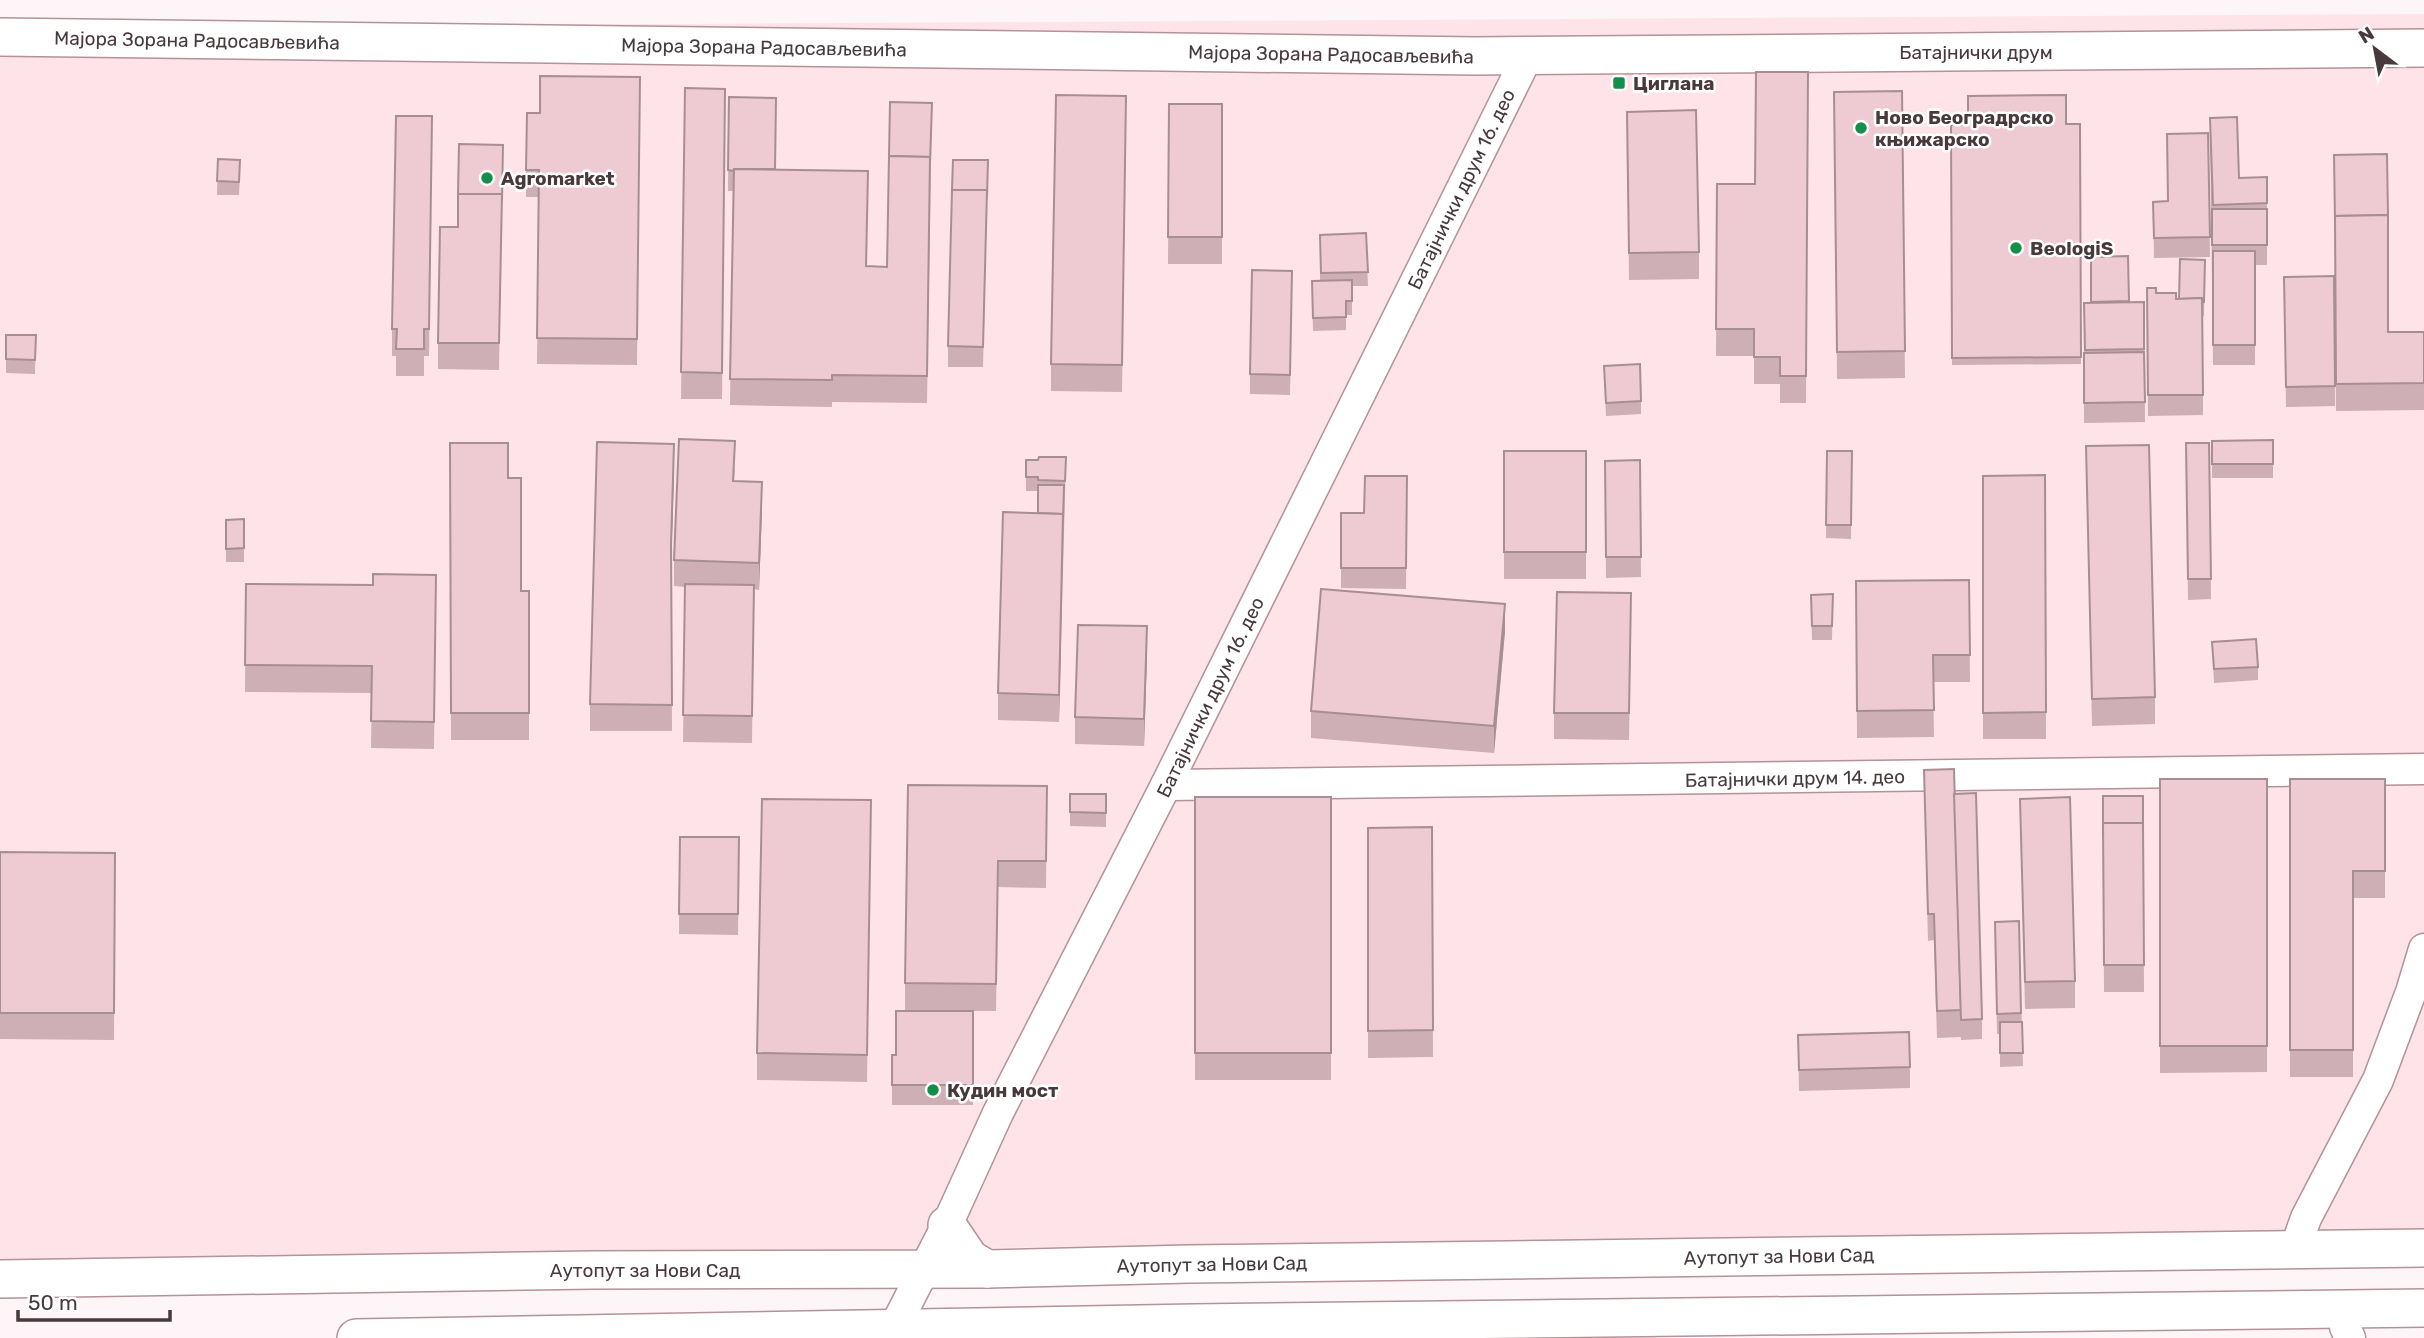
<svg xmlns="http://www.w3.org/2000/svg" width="2424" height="1338" font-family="Rubik,sans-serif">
	<rect width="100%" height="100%" fill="#fdf5f7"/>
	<!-- built -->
	<polygon fill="#fee3e8" points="2424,14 2424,1229 0,1261 0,28"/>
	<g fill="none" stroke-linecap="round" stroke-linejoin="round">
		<defs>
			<g id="minor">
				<polyline points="1166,785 2424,769"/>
				<polyline points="2299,1249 2300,1235 2306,1218 2378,1080 2411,992 2424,949"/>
				<polyline points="2344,1308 2345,1327 2350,1338"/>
				<polyline points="889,1338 947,1225 998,1113 1166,785 1528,55"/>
			</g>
			<g id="major">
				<polyline points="0,37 1476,56 2424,48"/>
				<polyline points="947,1225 970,1259 987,1269"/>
				<polyline points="0,1279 593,1270 987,1269 1189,1264 2424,1248"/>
				<polyline points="356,1338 1194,1323 2424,1308"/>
			</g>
		</defs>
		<!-- minor casing -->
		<use href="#minor" stroke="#b39298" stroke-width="33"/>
		<!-- major casing -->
		<use href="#major" stroke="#b39298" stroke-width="40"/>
		<!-- minor -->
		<use href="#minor" stroke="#fff" stroke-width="30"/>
		<!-- major -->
		<use href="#major" stroke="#fff" stroke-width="37"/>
	</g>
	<!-- wall -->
	<g fill="#cdafb5">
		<polygon points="1808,72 1806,403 1780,403 1780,384 1754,384 1754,356 1716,356 1717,184 1755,184"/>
		<polygon points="640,77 637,365 537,364 539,197 526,197 526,170 540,113"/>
		<polygon points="685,88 725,89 722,399 681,399"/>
		<polygon points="1902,91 1905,378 1837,379 1834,92"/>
		<polygon points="729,97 775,169 867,266 887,267 932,103 927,403 832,402 832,407 730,405 733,191 728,191"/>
		<polygon points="1169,104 1222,104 1222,264 1168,264"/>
		<polygon points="432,116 429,356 424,356 424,376 396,376 396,356 392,356 392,329"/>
		<polygon points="2210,118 2239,178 2267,203 2267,265 2255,265 2255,365 2213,365"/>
		<polygon points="1126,122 1122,392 1051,391 1051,364"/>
		<polygon points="2080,124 2081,364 1952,365 1951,125"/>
		<polygon points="2208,133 2210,257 2154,258 2153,202 2168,201"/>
		<polygon points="1627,138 1699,252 1699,279 1629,280"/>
		<polygon points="503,145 499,370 438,369 438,343 458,227"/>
		<polygon points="2334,155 2388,332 2424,332 2424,410 2336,411"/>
		<polygon points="218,159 240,173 239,195 217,195"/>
		<polygon points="988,160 983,367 948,367 948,346"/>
		<polygon points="1366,233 1368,286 1352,286 1352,315 1346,315 1346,330 1313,331 1312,281 1320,280 1320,235"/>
		<polygon points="2091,257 2129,302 2144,302 2145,422 2084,423 2084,303 2091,303"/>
		<polygon points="2205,260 2204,316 2203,316 2203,415 2148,416 2147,288 2156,293 2179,299"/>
		<polygon points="2334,276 2335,406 2286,407 2284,277"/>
		<polygon points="1292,291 1290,395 1250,394 1250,374"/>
		<polygon points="6,335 36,335 35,374 6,373"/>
		<polygon points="1604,366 1641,401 1641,414 1606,416"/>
		<polygon points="2273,440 2273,478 2212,478 2212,441"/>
		<polygon points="450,443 508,478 521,591 529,591 529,740 451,740"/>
		<polygon points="2186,443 2209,443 2211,599 2188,600"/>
		<polygon points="2086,446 2155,697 2155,724 2092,726"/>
		<rect x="1504" y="451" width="82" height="128"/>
		<polygon points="1827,451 1852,451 1851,539 1826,538"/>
		<polygon points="1066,457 1059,722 998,720 998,693 1038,513 1038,491 1026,491 1026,460 1038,460"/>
		<polygon points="1640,460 1641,577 1606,578 1605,461"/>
		<polygon points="735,468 734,481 762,509 759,590 754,589 752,743 683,742 685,587 674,586 674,560"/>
		<polygon points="674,471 671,566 672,731 590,731 590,704"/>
		<polygon points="2045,475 2046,739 1983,739 1983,476"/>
		<polygon points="1407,476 1406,589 1341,588 1341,513 1364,513"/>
		<polygon points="244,519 244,562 226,562 226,520"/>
		<polygon points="436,575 434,749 371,748 372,693 245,692 246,584 373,585"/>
		<polygon points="1969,580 1970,682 1933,682 1934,737 1857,738 1856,581"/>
		<polygon points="1833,594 1832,640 1812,640 1811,595"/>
		<polygon points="1631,620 1629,740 1554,739 1554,713"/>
		<polygon points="1505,631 1494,753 1311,738 1311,711"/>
		<polygon points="2212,642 2258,667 2258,680 2214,683"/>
		<polygon points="1147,653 1144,746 1075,744 1075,717"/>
		<polygon points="1924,770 1954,794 1982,1019 1982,1039 1961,1040 1961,1033 1961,1037 1937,1038 1934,940 1928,941"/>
		<polygon points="2160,779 2267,779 2267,1072 2160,1073"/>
		<polygon points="2290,779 2385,779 2385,898 2353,898 2353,1077 2290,1077"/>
		<polygon points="1047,786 1046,888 998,887 996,1011 973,1011 973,1105 892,1105 892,1055 896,1055 963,1011 905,1010 905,983"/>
		<polygon points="1070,794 1106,794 1106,827 1070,826"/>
		<polygon points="2103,796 2143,796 2144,992 2104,992"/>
		<rect x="1195" y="797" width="136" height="283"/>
		<polygon points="2020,799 2075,981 2075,1008 2025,1009"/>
		<polygon points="871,800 867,1082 757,1080 757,1053"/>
		<polygon points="1432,827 1433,1057 1368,1058 1368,828"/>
		<polygon points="680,837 739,837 738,935 679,934"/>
		<polygon points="0,852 115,853 114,1040 0,1039"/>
		<polygon points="2019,921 2023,1066 2000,1067 2000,1034 1997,1034 1995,942"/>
		<polygon points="1798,1035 1910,1067 1910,1088 1799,1091"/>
	</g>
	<!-- shaded-wall -->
	<g fill="#a78e93">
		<polygon points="674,444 674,471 671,572 671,545"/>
		<polygon points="762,482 762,509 759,590 759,563"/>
		<polygon points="1064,485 1063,541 1059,722 1059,695"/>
		<polygon points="1505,604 1505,631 1494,753 1494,726"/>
		<polygon points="1147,626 1147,653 1144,746 1144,719"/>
	</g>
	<!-- building -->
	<g fill="#eecbd2" stroke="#a78e93" stroke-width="2">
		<polygon points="1756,72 1808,72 1806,376 1780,376 1780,357 1754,357 1754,329 1716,329 1717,184 1755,184"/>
		<polygon points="540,76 640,77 637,339 537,338 539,170 526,170 527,113 540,113"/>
		<polygon points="685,88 725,89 722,373 681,372"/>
		<polygon points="1902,91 1905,351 1837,352 1834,92"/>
		<polygon points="1056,95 1126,96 1122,365 1051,364"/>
		<polygon points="2066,95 2066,124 2080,124 2081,357 1952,358 1951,125 1968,125 1968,96"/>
		<polygon points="729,97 776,98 775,169 734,169 734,171 728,170"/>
		<polygon points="890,102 932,103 930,163 930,157 889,156"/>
		<polygon points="1169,104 1222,104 1222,237 1168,237"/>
		<polygon points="1696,110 1699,252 1629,253 1627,112"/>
		<polygon points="396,116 432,116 429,329 424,329 424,349 396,349 397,329 392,329"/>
		<polygon points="2237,117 2239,178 2267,177 2267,203 2213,205 2210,118"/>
		<polygon points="2208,133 2210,237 2154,238 2153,202 2168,201 2167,134"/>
		<polygon points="459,144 503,145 502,201 502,194 458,194"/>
		<polygon points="2387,154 2388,215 2335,216 2335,222 2334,155"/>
		<polygon points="889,156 930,157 927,376 832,375 832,380 730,379 734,169 868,171 866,266 887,267"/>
		<polygon points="218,159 240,160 239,182 217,181"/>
		<polygon points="953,160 988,160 987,197 987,190 952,190"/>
		<polygon points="952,190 987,190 983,347 948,346"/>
		<polygon points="458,194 502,194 499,343 438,343 440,227 458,227"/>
		<rect x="2212" y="209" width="55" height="36"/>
		<polygon points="2388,215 2388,332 2424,332 2424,383 2336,384 2335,216"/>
		<polygon points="1366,233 1368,272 1321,273 1320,235"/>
		<rect x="2213" y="251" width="42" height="94"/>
		<polygon points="2128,256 2129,301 2091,302 2091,257"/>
		<polygon points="2180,259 2205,260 2204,302 2202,302 2202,298 2179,299"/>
		<polygon points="1252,270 1292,271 1290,375 1250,374"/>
		<polygon points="2334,276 2335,386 2286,387 2284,277"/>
		<polygon points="1352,280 1352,301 1346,301 1346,317 1313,318 1312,281"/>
		<polygon points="2147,288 2156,288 2156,293 2176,293 2176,299 2202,298 2203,395 2148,395"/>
		<polygon points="2144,302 2144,349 2085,350 2084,303"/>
		<polygon points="6,335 36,335 35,360 6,359"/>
		<polygon points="2144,352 2145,402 2084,403 2084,353"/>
		<polygon points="1640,364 1641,401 1606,403 1604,366"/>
		<polygon points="679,439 735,441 733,481 762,482 759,563 674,560"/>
		<polygon points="2273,440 2273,464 2212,464 2212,441"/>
		<polygon points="597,442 674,444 671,545 672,705 590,704"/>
		<polygon points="450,443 508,443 508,478 521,478 521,591 529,591 529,713 451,713"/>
		<polygon points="2186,443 2209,443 2211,579 2188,579"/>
		<polygon points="2149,445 2155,697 2092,699 2086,446"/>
		<rect x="1504" y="451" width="82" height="101"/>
		<polygon points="1827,451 1852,451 1851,525 1826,525"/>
		<polygon points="1039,457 1066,457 1065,481 1038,480 1038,477 1026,477 1026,460 1038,460"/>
		<polygon points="1640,460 1641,557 1606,557 1605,461"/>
		<polygon points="2045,475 2046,712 1983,713 1983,476"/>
		<polygon points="1365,476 1407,476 1406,568 1341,568 1341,513 1364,513"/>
		<polygon points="1038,485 1064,485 1063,520 1063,514 1038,513"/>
		<polygon points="1003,512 1063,514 1059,695 998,693"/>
		<polygon points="244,519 244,548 226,549 226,520"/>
		<polygon points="373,574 436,575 434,722 371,721 372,666 245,665 246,584 373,585"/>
		<polygon points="1969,580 1970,655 1933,655 1934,710 1857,711 1856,581"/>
		<polygon points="685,584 754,585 752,716 683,715"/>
		<polygon points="1321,589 1505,604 1494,726 1311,711"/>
		<polygon points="1557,592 1631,593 1629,713 1554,713"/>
		<polygon points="1833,594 1832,626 1812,626 1811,595"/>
		<polygon points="1078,625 1147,626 1144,719 1075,717"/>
		<polygon points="2256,639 2258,667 2214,669 2212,642"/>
		<polygon points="1954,769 1961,1010 1937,1011 1934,914 1928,914 1924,770"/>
		<rect x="2160" y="779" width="107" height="267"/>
		<polygon points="2290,779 2385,779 2385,871 2353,871 2353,1050 2290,1050"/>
		<polygon points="908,785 1047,786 1046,861 998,861 996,984 905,983"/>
		<polygon points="1976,793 1982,1019 1961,1020 1954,794"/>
		<polygon points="1070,794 1106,794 1106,813 1070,812"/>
		<polygon points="2103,796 2143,796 2143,823 2103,823 2103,836"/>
		<rect x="1195" y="797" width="136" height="256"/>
		<polygon points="2070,797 2075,981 2025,982 2020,799"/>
		<polygon points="762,799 871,800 867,1055 757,1053"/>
		<polygon points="2103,823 2143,823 2144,965 2104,965"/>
		<polygon points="1432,827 1433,1030 1368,1031 1368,828"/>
		<polygon points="680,837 739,837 738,914 679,914"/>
		<polygon points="0,852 115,853 114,1013 0,1013"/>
		<polygon points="2019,921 2021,1013 1997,1014 1995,922"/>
		<polygon points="896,1011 973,1011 973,1085 892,1085 892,1055 896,1055"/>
		<polygon points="2000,1022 2022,1022 2023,1053 2000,1053"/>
		<polygon points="1909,1032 1910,1067 1799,1070 1798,1035"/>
	</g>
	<!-- markers -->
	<g fill="#148f4b" stroke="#fff" stroke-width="2.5">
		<rect x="1612" y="76" width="14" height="14" rx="3.5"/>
		<circle cx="1861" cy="128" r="7"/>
		<circle cx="487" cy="178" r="7"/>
		<circle cx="2016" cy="248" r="7"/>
		<circle cx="933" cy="1090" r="7"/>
	</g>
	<g text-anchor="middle" stroke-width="5" stroke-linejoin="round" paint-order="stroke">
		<!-- street labels -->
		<g font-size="19" fill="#47393c" stroke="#fff">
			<text transform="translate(197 40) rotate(1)" y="7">Мајора Зорана Радосављевића</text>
			<text transform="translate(764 47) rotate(1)" y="7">Мајора Зорана Радосављевића</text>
			<text x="1976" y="59">Батајнички друм</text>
			<text transform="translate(1331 54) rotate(1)" y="7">Мајора Зорана Радосављевића</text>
			<text transform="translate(1461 189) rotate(-64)" y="7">Батајнички друм 16. део</text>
			<text transform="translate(1210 697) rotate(-64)" y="7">Батајнички друм 16. део</text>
			<text transform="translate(1795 778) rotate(-1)" y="7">Батајнички друм 14. део</text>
			<text transform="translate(1779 1256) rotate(-1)" y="7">Аутопут за Нови Сад</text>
			<text transform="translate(1212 1264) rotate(-1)" y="7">Аутопут за Нови Сад</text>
			<text x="645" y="1277">Аутопут за Нови Сад</text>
		</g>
		<!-- poi labels -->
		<g font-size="19" font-weight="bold" fill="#47393c" stroke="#fff" text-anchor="start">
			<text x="1633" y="90">Циглана</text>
			<text x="1875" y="124">Ново Београдрско<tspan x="1875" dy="22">књижарско</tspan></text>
			<text x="501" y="185">Agromarket</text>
			<text x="2030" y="255">BeologiS</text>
			<text x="947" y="1097">Кудин мост</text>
		</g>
	</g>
	<!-- north arrow -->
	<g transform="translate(2375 49) rotate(328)" stroke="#ffffff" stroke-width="5" paint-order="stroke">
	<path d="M0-5L12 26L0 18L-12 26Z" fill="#47393c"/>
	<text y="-10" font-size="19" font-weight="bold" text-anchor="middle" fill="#47393c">N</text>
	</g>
	<!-- scale -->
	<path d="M18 1310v10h152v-10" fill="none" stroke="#47393c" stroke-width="3.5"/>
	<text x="28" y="1310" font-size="21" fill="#47393c" stroke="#ffffff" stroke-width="5" paint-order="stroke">50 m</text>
</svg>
